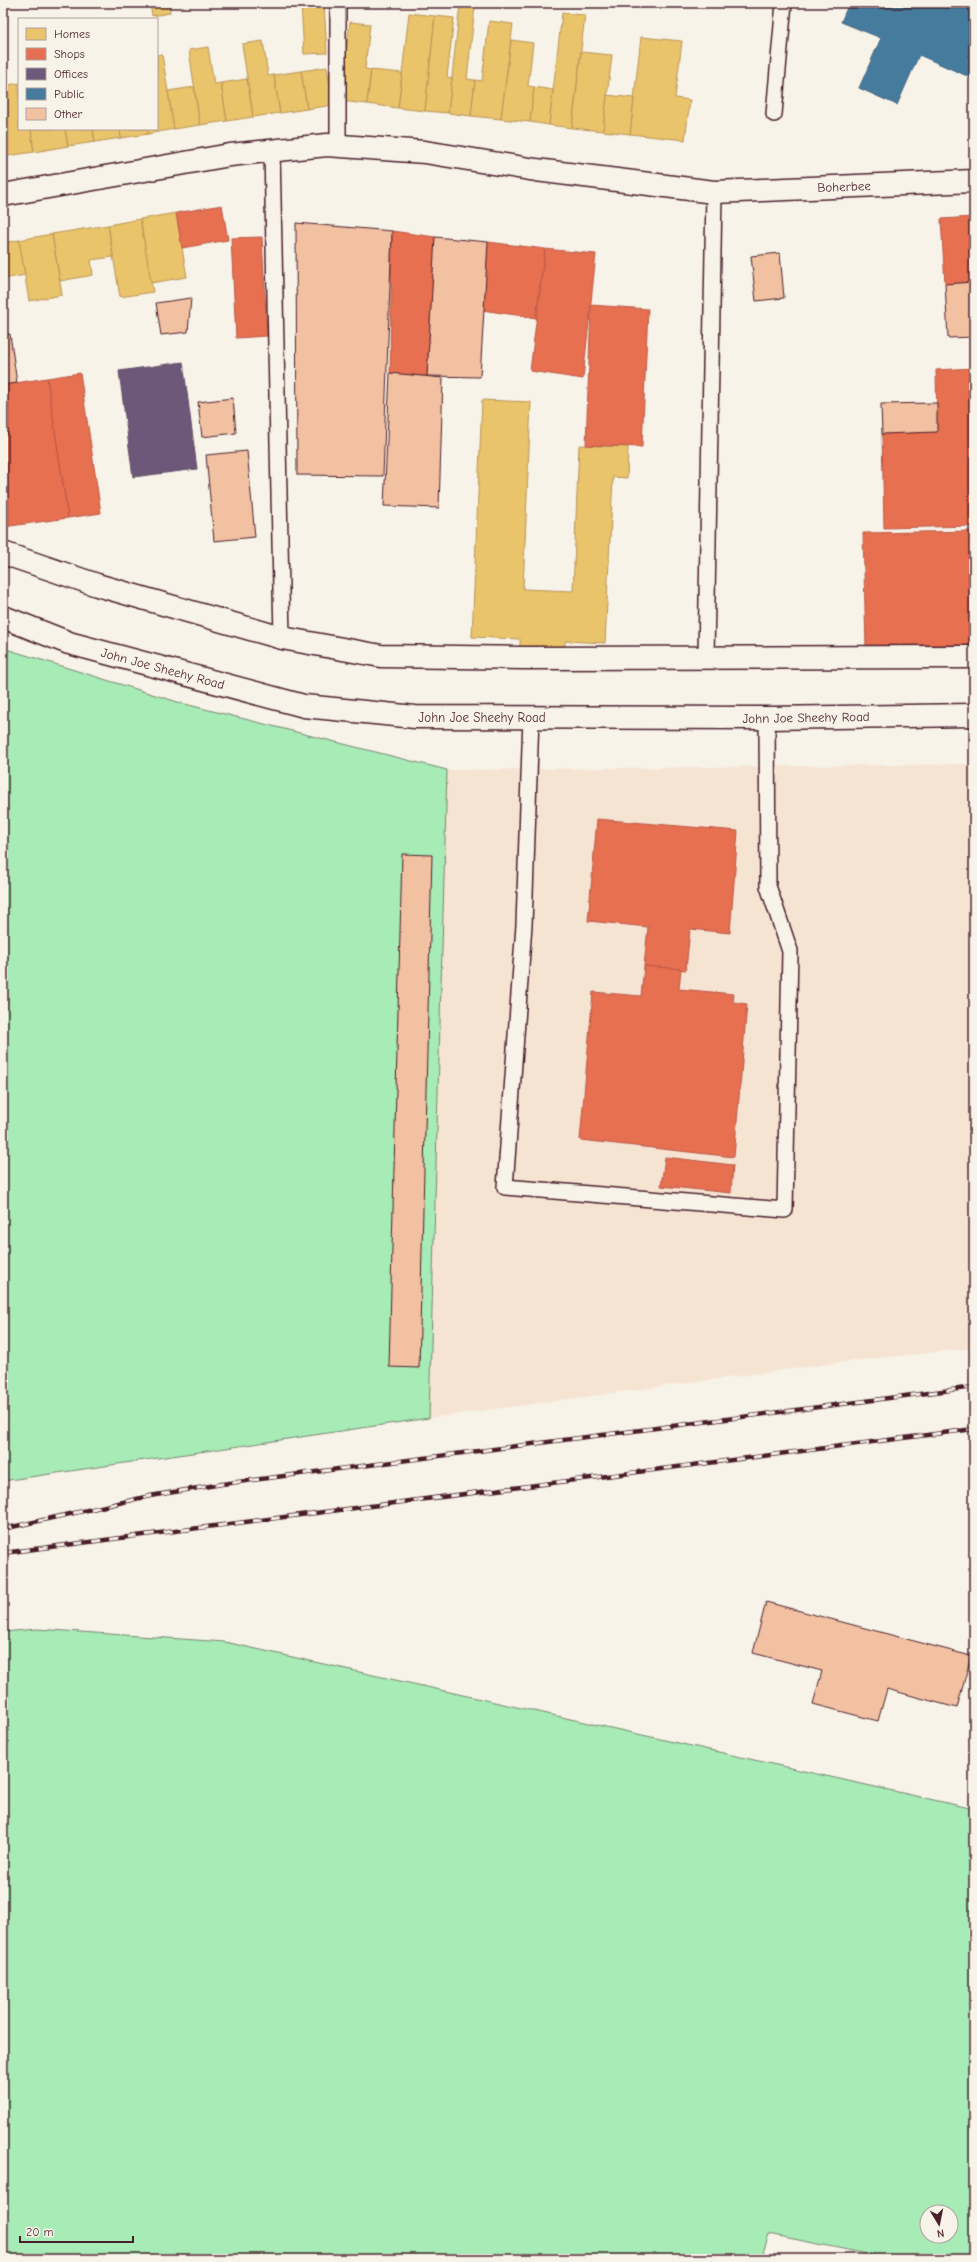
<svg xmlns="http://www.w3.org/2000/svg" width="977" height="2262" font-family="'Comic Neue',sans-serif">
	<rect width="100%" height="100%" fill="#f7f3e8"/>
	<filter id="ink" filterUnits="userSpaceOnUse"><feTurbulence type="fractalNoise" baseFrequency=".025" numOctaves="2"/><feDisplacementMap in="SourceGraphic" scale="8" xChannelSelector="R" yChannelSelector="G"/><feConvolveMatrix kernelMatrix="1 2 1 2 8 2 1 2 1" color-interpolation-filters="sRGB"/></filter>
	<g filter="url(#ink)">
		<!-- built -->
		<polygon fill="#f6e4d3" points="974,764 974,1348 843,1362 429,1418 447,770"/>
		<!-- green -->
		<g fill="#a7ebb6" stroke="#788570" fill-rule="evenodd">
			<polygon points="3,648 181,703 447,770 429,1418 3,1481"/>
			<path d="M37,1629l188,13 749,167v439l-3,11h-79l-123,-25 -8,25h-758v-627zM927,2212h24v24h-24z"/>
		</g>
		<!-- homes -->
		<g fill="#e9c46a" stroke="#b99257">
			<polygon points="150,3 169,3 170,13 152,16"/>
			<polygon points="324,3 327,53 304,54 301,4"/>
			<polygon points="460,4 475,6 467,79 475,80 471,116 448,113"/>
			<polygon points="409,13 435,16 425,111 398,108"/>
			<polygon points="562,13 585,15 572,128 549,125"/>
			<polygon points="435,16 454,18 447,77 452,78 448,113 425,111"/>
			<polygon points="489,21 513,24 501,119 471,116 475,80 482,81"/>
			<polygon points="350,22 370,24 365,69 371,70 367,104 340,101"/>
			<polygon points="641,37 682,41 675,98 690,100 685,140 630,134"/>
			<polygon points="511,40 533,43 528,86 534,87 530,122 501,119"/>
			<polygon points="263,41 268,76 274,75 280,113 253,117 242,44"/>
			<polygon points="208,47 214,84 221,83 227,121 200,125 189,50"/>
			<polygon points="581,52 612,55 603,131 572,128"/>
			<polygon points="162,54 174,129 148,134 147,129 157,129 157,55"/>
			<polygon points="327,67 333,105 307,109 301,71"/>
			<polygon points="371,70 402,73 398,108 367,104"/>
			<polygon points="301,71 307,109 280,113 274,75"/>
			<polygon points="247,79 253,117 227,121 221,83"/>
			<polygon points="19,83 19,129 31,129 34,152 7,156 3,130 3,117 7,116 3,86"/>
			<polygon points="194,87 200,125 174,129 168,91"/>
			<polygon points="534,87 553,90 549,125 530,122"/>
			<polygon points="607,95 634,98 630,134 603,131"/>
			<polygon points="31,129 65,129 68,146 34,152"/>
			<polygon points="65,129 93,129 95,142 68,146"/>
			<polygon points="93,129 120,129 121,138 95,142"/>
			<polygon points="120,129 147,129 148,134 121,138"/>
			<polygon points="3,130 7,156 3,156"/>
			<polygon points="176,213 187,277 151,283 140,219"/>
			<polygon points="140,219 153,292 120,297 108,225"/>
			<polygon points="108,225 113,257 91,260 93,275 60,281 52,234"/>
			<polygon points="52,234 62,295 29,301 19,240"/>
			<polygon points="19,240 25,275 3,279 3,243"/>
			<polygon points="482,400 531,402 523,589 573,591 579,445 628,447 627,478 613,477 605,643 565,641 565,652 520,650 520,639 472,637"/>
		</g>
		<!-- shops -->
		<g fill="#e76f51" stroke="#b85746">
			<polygon points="222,205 228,240 182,248 176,213"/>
			<polygon points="973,217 974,282 945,284 941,219"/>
			<polygon points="392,231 435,237 427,376 390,373"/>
			<polygon points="262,237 267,336 236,338 231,238"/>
			<polygon points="488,242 545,249 536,318 482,310"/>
			<polygon points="545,249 596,254 583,379 530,371"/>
			<polygon points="591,305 648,309 642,447 586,445"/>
			<polygon points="974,368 974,526 884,528 882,434 937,432 936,370"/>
			<polygon points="80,373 101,513 68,518 47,378"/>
			<polygon points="47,378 68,518 3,527 3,385"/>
			<polygon points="974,531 974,646 866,648 863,533"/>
			<polygon points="597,819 738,831 730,933 690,929 686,970 644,966 648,927 588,921"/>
			<polygon points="644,966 681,969 679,989 734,994 733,1002 747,1004 734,1157 580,1140 593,992 641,996"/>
			<polygon points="665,1157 733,1165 731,1193 661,1186"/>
		</g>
		<!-- offices -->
		<polygon fill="#6d597a" stroke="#624862" points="183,362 197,469 133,477 119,371"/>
		<!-- public -->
		<polygon fill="#457b9d" stroke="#465f7b" points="849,3 937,3 943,5 944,3 974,3 974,79 919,55 897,105 859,88 881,38 841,22"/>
		<!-- building -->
		<g fill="#f2c1a2" stroke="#4a1f2b">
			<polygon points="296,223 392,231 383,476 297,475"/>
			<polygon points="435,237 488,242 480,377 427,376"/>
			<polygon points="780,253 784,298 756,301 751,256"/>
			<polygon points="974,282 974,337 948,338 945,284"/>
			<polygon points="191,298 188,332 161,335 156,303"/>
			<polygon points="10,334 17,383 3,385 3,335"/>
			<polygon points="390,373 443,378 439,508 384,506"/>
			<polygon points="233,398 236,433 202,437 198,402"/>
			<polygon points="937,403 937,432 882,434 881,404"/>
			<polygon points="247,451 255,537 214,541 206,455"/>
			<polygon points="402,854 432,855 419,1368 389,1367"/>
			<polygon points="766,1602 971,1656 957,1708 887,1689 878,1721 813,1704 822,1671 753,1653"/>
		</g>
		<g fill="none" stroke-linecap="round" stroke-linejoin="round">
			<defs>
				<g id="service">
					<polyline points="338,3 338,146"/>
					<polyline points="774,114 784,3"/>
					<polyline points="272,151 282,638"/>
					<polyline points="706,658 714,192"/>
					<polyline points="531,717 524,925 505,1187 785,1210 790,951 768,886 767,718"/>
				</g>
				<polyline id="minor" points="3,553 97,585 282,638 381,656 526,658 974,657"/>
				<g id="secondary">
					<polyline points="3,195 230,155 327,145 425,152 536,170 714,192 974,181"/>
					<polyline points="3,617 69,643 304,706 415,717 767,718 974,715"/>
				</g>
			</defs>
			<!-- service casing -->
			<use href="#service" stroke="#4a1f2b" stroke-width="18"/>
			<!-- minor casing -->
			<use href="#minor" stroke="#4a1f2b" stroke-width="25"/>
			<!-- secondary casing -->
			<use href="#secondary" stroke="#4a1f2b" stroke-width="25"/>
			<!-- service -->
			<use href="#service" stroke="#f7f3e8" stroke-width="15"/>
			<!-- minor -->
			<use href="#minor" stroke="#f7f3e8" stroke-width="22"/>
			<!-- secondary -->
			<use href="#secondary" stroke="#f7f3e8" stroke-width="22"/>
			<defs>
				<g id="rail">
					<polyline points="3,1529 150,1496 222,1484 974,1387"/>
					<polyline points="3,1553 974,1429"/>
				</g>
			</defs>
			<!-- rail casing -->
			<use href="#rail" stroke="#4a1f2b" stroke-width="4.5"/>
			<!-- rail -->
			<use href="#rail" stroke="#f7f3e8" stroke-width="3" stroke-dasharray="9" stroke-linecap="butt"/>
		</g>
	</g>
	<g text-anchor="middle" stroke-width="4" stroke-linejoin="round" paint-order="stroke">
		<!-- street labels -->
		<g font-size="13" fill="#4a1f2b" stroke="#f7f3e8">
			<text transform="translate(844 186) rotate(-2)" y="5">Boherbee</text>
			<text transform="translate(163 668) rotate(15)" y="5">John Joe Sheehy Road</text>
			<text x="482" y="722">John Joe Sheehy Road</text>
			<text transform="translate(806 717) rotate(-1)" y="5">John Joe Sheehy Road</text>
		</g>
	</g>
	<!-- margin -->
	<rect width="977" height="2262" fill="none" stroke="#f7f3e8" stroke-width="16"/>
	<rect x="8" y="8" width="961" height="2246" fill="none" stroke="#4a1f2b" stroke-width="1.5" filter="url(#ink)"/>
	<!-- legend -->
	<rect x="18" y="18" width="140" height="112" fill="#f7f3e8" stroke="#b29e9c"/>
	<rect x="26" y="28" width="20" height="12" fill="#e9c46a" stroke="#b29e9c"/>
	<text x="54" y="38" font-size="12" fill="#4a1f2b">Homes</text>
	<rect x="26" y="48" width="20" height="12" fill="#e76f51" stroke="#b29e9c"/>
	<text x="54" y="58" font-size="12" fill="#4a1f2b">Shops</text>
	<rect x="26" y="68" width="20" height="12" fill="#6d597a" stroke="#b29e9c"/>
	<text x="54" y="78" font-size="12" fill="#4a1f2b">Offices</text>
	<rect x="26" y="88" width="20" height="12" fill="#457b9d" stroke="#b29e9c"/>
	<text x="54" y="98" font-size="12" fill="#4a1f2b">Public</text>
	<rect x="26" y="108" width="20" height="12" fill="#f2c1a2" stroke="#b29e9c"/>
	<text x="54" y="118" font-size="12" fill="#4a1f2b">Other</text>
	<!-- north arrow -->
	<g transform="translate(939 2224) rotate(170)"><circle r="19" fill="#f7f3e8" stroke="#b29e9c"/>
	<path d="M0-3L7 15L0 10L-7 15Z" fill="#4a1f2b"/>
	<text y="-6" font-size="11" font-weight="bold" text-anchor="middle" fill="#4a1f2b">N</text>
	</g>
	<!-- scale -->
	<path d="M20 2236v6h113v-6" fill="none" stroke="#4a1f2b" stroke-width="2"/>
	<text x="26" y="2236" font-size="12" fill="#4a1f2b" stroke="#f7f3e8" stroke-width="3" paint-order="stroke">20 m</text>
</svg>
